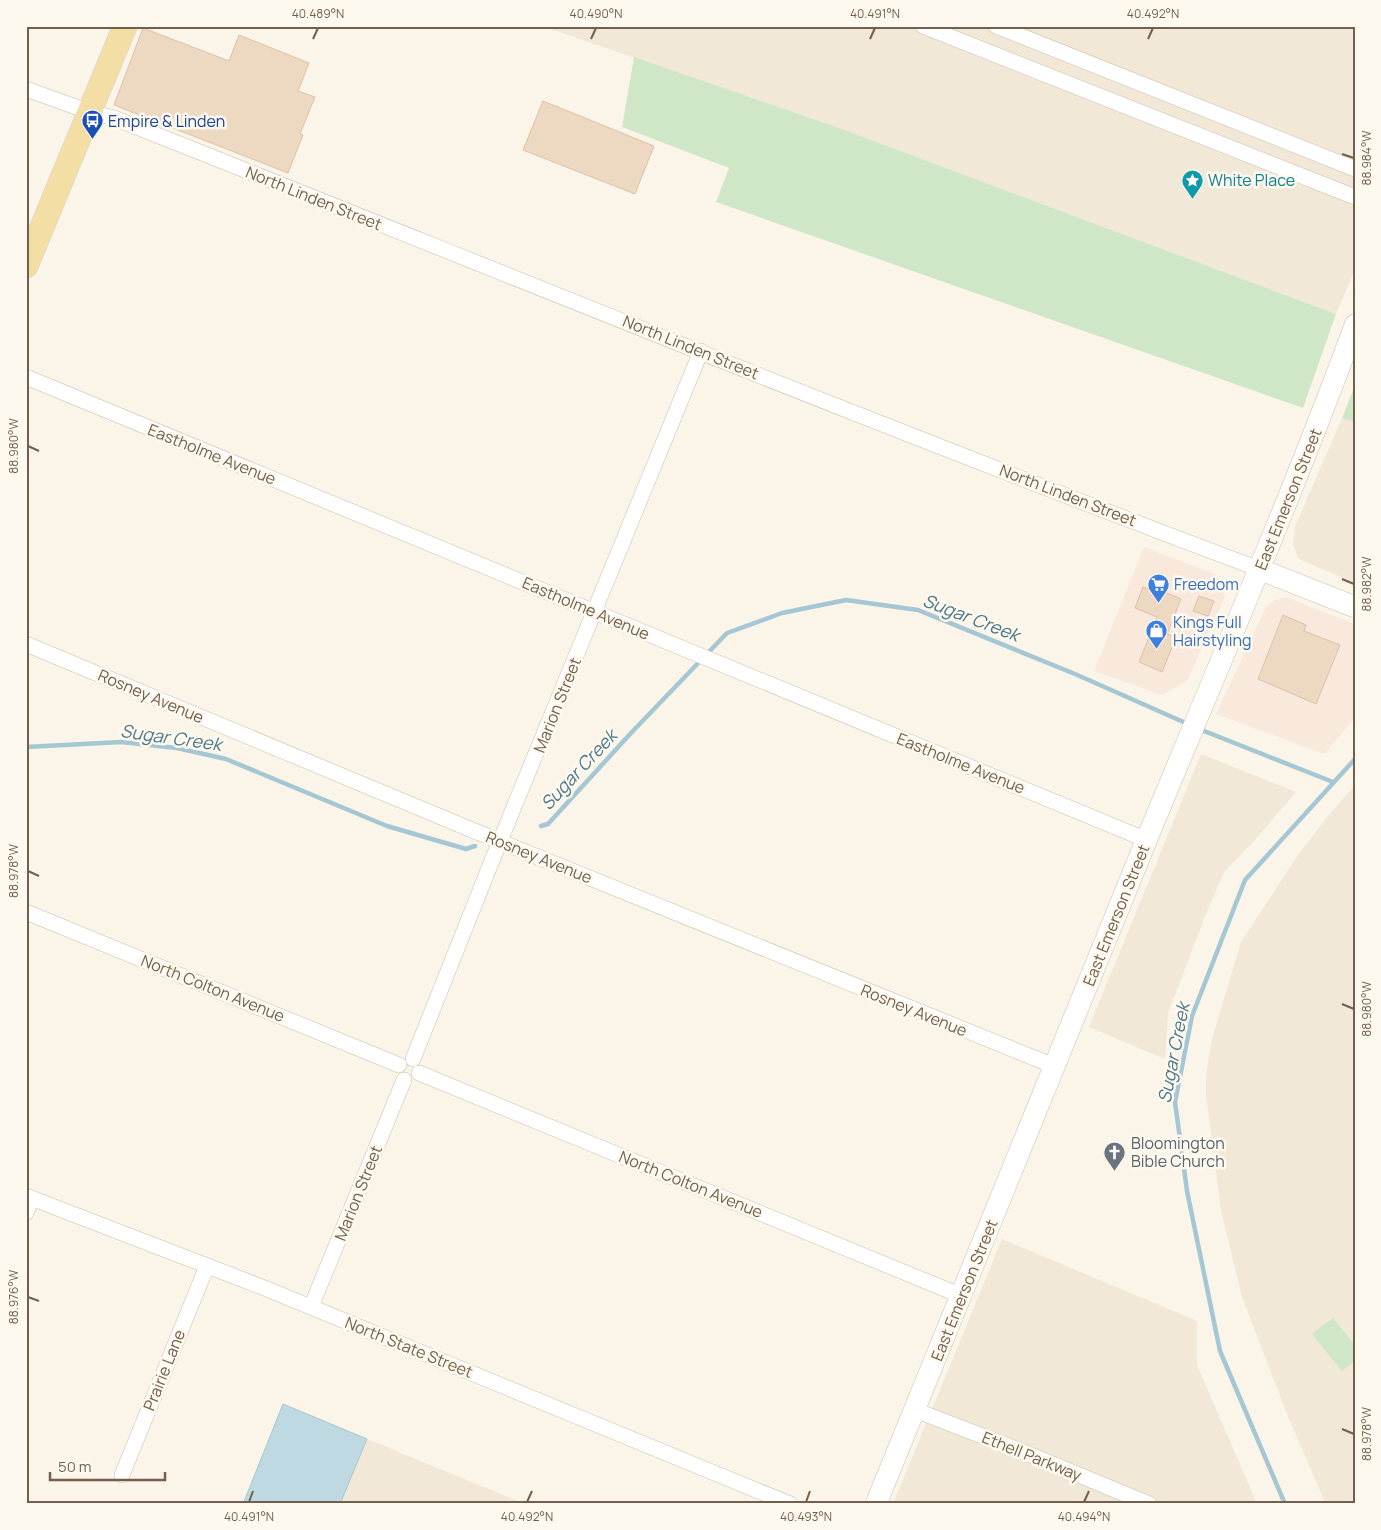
<svg xmlns="http://www.w3.org/2000/svg" width="1381" height="1530" font-family="Manrope,sans-serif">
	<rect width="100%" height="100%" fill="#faf5e8"/>
	<!-- residential -->
	<g fill="#f1e8d7">
		<polygon points="542,26 1355,26 1355,269 1336,314 842,129"/>
		<polygon points="1342,418 1355,422 1355,583 1299,559 1293,545 1295,527"/>
		<polygon points="1201,754 1296,792 1254,841 1224,872 1206,914 1168,1013 1165,1059 1089,1027"/>
		<polygon points="1355,785 1355,1504 1326,1504 1289,1419 1242,1297 1221,1211 1206,1094 1206,1075 1212,1039 1241,942 1296,858 1328,816"/>
		<polygon points="1002,1239 1197,1321 1197,1365 1257,1504 893,1504"/>
		<polygon points="367,1439 525,1504 340,1504"/>
	</g>
	<!-- commercial -->
	<g fill="#f9e9dc">
		<polygon points="1144,547 1215,574 1222,582 1225,596 1187,681 1162,695 1094,671"/>
		<polygon points="1286,597 1355,624 1355,718 1324,754 1216,714 1266,607 1275,600"/>
	</g>
	<!-- green -->
	<g fill="#d0e7c7">
		<polygon points="634,57 842,129 1336,314 1303,408 716,202 729,168 622,127"/>
		<polygon points="1355,385 1355,422 1342,418"/>
		<polygon points="1333,1318 1355,1345 1355,1361 1342,1371 1312,1334"/>
	</g>
	<!-- water -->
	<polygon fill="#bed9e2" stroke="#a5c6d3" points="283,1404 367,1439 340,1504 243,1504"/>
	<g fill="none" stroke-linecap="round" stroke-linejoin="round">
		<!-- stream -->
		<g stroke="#a5c6d3" stroke-width="4.5">
			<polyline points="1199,729 1333,782"/>
			<polyline points="26,747 121,742 177,748 226,759 387,826 466,849 475,846"/>
			<polyline points="541,826 548,824 631,733 727,633 782,613 846,600 918,610 1075,674 1188,724"/>
			<polyline points="1285,1504 1220,1351 1187,1191 1175,1102 1192,1016 1245,880 1355,759"/>
		</g>
	</g>
	<!-- building -->
	<g fill="#edd8c2" stroke="#dec1a4">
		<polygon points="143,28 229,61 239,35 309,63 298,91 315,97 300,134 303,135 288,173 114,105"/>
		<polygon points="543,101 654,146 635,194 523,150"/>
		<polygon points="1150,586 1181,599 1167,634 1176,638 1162,672 1139,662 1157,617 1135,608 1143,587 1149,589"/>
		<polygon points="1199,596 1214,601 1208,616 1193,611"/>
		<polygon points="1283,615 1306,625 1304,631 1340,645 1316,704 1258,679"/>
	</g>
	<g fill="none" stroke-linecap="round" stroke-linejoin="round">
		<defs>
			<g id="minor">
				<polyline points="923,26 1355,197"/>
				<polyline points="996,26 1355,169"/>
				<path d="M26,89l64,23 24,6c381,151 761,307 1145,451"/>
				<polyline points="26,377 1147,840"/>
				<polyline points="26,644 501,842 1054,1066"/>
				<polyline points="26,912 399,1065"/>
				<polyline points="413,1059 491,863 701,351"/>
				<polyline points="419,1073 962,1296"/>
				<polyline points="26,1196 262,1287 790,1504"/>
				<polyline points="26,1213 32,1198"/>
				<polyline points="311,1307 404,1080"/>
				<polyline points="915,1410 1021,1451 1149,1504"/>
				<polyline points="122,1475 207,1266"/>
			</g>
			<g id="secondary">
				<polyline points="1259,569 1355,607"/>
				<path d="M876,1504c91,-221 179,-442 270,-663 71,-172 145,-342 209,-516"/>
			</g>
			<polyline id="primary" points="26,266 125,26"/>
		</defs>
		<!-- minor casing -->
		<use href="#minor" stroke="#cbbeaf" stroke-width="16"/>
		<!-- secondary casing -->
		<use href="#secondary" stroke="#cebfac" stroke-width="22"/>
		<!-- primary casing -->
		<use href="#primary" stroke="#d8d2cd" stroke-width="25"/>
		<!-- minor -->
		<use href="#minor" stroke="#fff" stroke-width="15"/>
		<!-- secondary -->
		<use href="#secondary" stroke="#fff" stroke-width="21"/>
		<!-- primary -->
		<use href="#primary" stroke="#f3dfa6" stroke-width="24"/>
	</g>
	<!-- ticks -->
	<path fill="none" stroke="#725f4e" stroke-width="2" d="M313,39l5,-11M591,39l5,-11M870,39l5,-11M1148,39l5,-11M1342,154l12,4M28,446l11,5M1342,579l12,5M28,871l11,5M1342,1004l12,5M28,1297l11,4M1342,1429l12,5M249,1502l4,-11M527,1502l5,-11M806,1502l4,-11M1084,1502l5,-11"/>
	<!-- icons -->
	<defs>
		<symbol id="bus-pin" viewBox="-11 -11 22 30"><path d="M0 17L-7.5 6A9.5 9.5 0 1 1 7.5 6Z" fill="#1a4fb4" stroke="#fdf9ee"/><path d="M-5-6H5V4H4V6H2V4H-2V6H-4V4H-5ZM-3.5-4V0h7V-4ZM-3.5 1.2v1.5H-2V1.2ZM2 1.2v1.5H3.5V1.2Z" fill="#fff"/></symbol>
		<symbol id="sight-pin" viewBox="-11 -11 22 30"><path d="M0 17L-7.5 6A9.5 9.5 0 1 1 7.5 6Z" fill="#0f9aa8" stroke="#fdf9ee"/><path d="M0-6L1.8-2.2L6-1.7L2.9 1.2L3.7 5.4L0 3.3L-3.7 5.4L-2.9 1.2L-6-1.7L-1.8-2.2Z" fill="#fff"/></symbol>
		<symbol id="supermarket-pin" viewBox="-11 -11 22 30"><path d="M0 17L-7.5 6A9.5 9.5 0 1 1 7.5 6Z" fill="#3f7fe0" stroke="#fdf9ee"/><path d="M-6-5.5h2.5l.6 2H6L4.5 2H-2.5L-4.4-4H-6ZM-1.5 3.2a1.3 1.3 0 1 0 .1 0ZM3 3.2a1.3 1.3 0 1 0 .1 0Z" fill="#fff"/></symbol>
		<symbol id="shop-pin" viewBox="-11 -11 22 30"><path d="M0 17L-7.5 6A9.5 9.5 0 1 1 7.5 6Z" fill="#3f7fe0" stroke="#fdf9ee"/><path d="M-5-2.5h2.3a2.7 3.5 0 0 1 5.4 0H5L5.5 6h-11ZM-1.5-2.5h3a1.5 2.3 0 0 0-3 0Z" fill="#fff"/></symbol>
		<symbol id="church-pin" viewBox="-11 -11 22 30"><path d="M0 17L-7.5 6A9.5 9.5 0 1 1 7.5 6Z" fill="#6b7280" stroke="#fdf9ee"/><path d="M-1.2-6h2.4v3.5h3.3v2.4h-3.3V6h-2.4V-.1h-3.3v-2.4h3.3Z" fill="#fff"/></symbol>
	</defs>
	<g fill-rule="evenodd">
		<use href="#bus-pin" x="80" y="108" width="25" height="34"/>
		<use href="#sight-pin" x="1180" y="168" width="25" height="34"/>
		<use href="#supermarket-pin" x="1146" y="572" width="25" height="34"/>
		<use href="#shop-pin" x="1144" y="618" width="25" height="34"/>
		<use href="#church-pin" x="1102" y="1140" width="25" height="34"/>
	</g>
	<g text-anchor="middle" stroke-width="5" stroke-linejoin="round" paint-order="stroke">
		<!-- transit labels -->
		<g font-size="16" fill="#164399" stroke="#fdf9ee" text-anchor="start">
			<text x="108" y="127">Empire &amp; Linden</text>
		</g>
		<!-- culture labels -->
		<g font-size="16" fill="#0d838f" stroke="#fdf9ee" text-anchor="start">
			<text x="1208" y="186">White Place</text>
		</g>
		<!-- street labels -->
		<g font-size="16" fill="#725f4e" stroke="#fdf9ee">
			<text transform="translate(314 198) rotate(22)" y="6">North Linden Street</text>
			<text transform="translate(691 347) rotate(22)" y="6">North Linden Street</text>
			<text transform="translate(212 454) rotate(22)" y="6">Eastholme Avenue</text>
			<text transform="translate(1068 495) rotate(21)" y="6">North Linden Street</text>
			<text transform="translate(1288 499) rotate(-68)" y="6">East Emerson Street</text>
			<text transform="translate(586 608) rotate(23)" y="6">Eastholme Avenue</text>
			<text transform="translate(151 696) rotate(23)" y="6">Rosney Avenue</text>
			<text transform="translate(557 705) rotate(-68)" y="6">Marion Street</text>
			<text transform="translate(961 763) rotate(22)" y="6">Eastholme Avenue</text>
			<text transform="translate(539 857) rotate(22)" y="6">Rosney Avenue</text>
			<text transform="translate(1116 915) rotate(-68)" y="6">East Emerson Street</text>
			<text transform="translate(213 988) rotate(22)" y="6">North Colton Avenue</text>
			<text transform="translate(914 1010) rotate(22)" y="6">Rosney Avenue</text>
			<text transform="translate(691 1184) rotate(22)" y="6">North Colton Avenue</text>
			<text transform="translate(358 1193) rotate(-68)" y="6">Marion Street</text>
			<text transform="translate(964 1290) rotate(-68)" y="6">East Emerson Street</text>
			<text transform="translate(409 1347) rotate(22)" y="6">North State Street</text>
			<text transform="translate(164 1370) rotate(-68)" y="6">Prairie Lane</text>
			<text transform="translate(1032 1456) rotate(22)" y="6">Ethell Parkway</text>
		</g>
		<!-- shop labels -->
		<g font-size="16" fill="#366cbe" stroke="#fdf9ee" text-anchor="start">
			<text x="1174" y="590">Freedom</text>
			<text x="1173" y="628">Kings Full<tspan x="1173" dy="18">Hairstyling</tspan></text>
		</g>
		<!-- worship labels -->
		<g font-size="16" fill="#5b616d" stroke="#fdf9ee" text-anchor="start">
			<text x="1131" y="1149">Bloomington<tspan x="1131" dy="18">Bible Church</tspan></text>
		</g>
		<!-- water labels -->
		<g font-size="18" font-style="italic" fill="#4d788a" stroke="#fdf9ee">
			<text transform="translate(971 618) rotate(21)" y="6">Sugar Creek</text>
			<text transform="translate(171 738) rotate(8)" y="6">Sugar Creek</text>
			<text transform="translate(579 770) rotate(-47)" y="6">Sugar Creek</text>
			<text transform="translate(1174 1053) rotate(-79)" y="6">Sugar Creek</text>
		</g>
	</g>
	<!-- border -->
	<rect width="1381" height="1530" fill="none" stroke="#fdf9ee" stroke-width="55"/>
	<!-- scale -->
	<path d="M50 1472v8h115v-8" fill="none" stroke="#725f4e" stroke-width="2.5"/>
	<text x="58" y="1472" font-size="15" fill="#725f4e" stroke="#fdf9ee" stroke-width="4" paint-order="stroke">50 m</text>
	<rect x="28" y="28" width="1326" height="1474" fill="none" stroke="#725f4e" stroke-width="2"/>
	<g font-size="12" text-anchor="middle" fill="#725f4e">
		<text x="318" y="18">40.489°N</text>
		<text x="596" y="18">40.490°N</text>
		<text x="875" y="18">40.491°N</text>
		<text x="1153" y="18">40.492°N</text>
		<text transform="translate(1367 158) rotate(-90)" y="4">88.984°W</text>
		<text transform="translate(14 446) rotate(-90)" y="4">88.980°W</text>
		<text transform="translate(1367 584) rotate(-90)" y="4">88.982°W</text>
		<text transform="translate(14 871) rotate(-90)" y="4">88.978°W</text>
		<text transform="translate(1367 1009) rotate(-90)" y="4">88.980°W</text>
		<text transform="translate(14 1297) rotate(-90)" y="4">88.976°W</text>
		<text transform="translate(1367 1434) rotate(-90)" y="4">88.978°W</text>
		<text x="249" y="1521">40.491°N</text>
		<text x="527" y="1521">40.492°N</text>
		<text x="806" y="1521">40.493°N</text>
		<text x="1084" y="1521">40.494°N</text>
	</g>
</svg>
